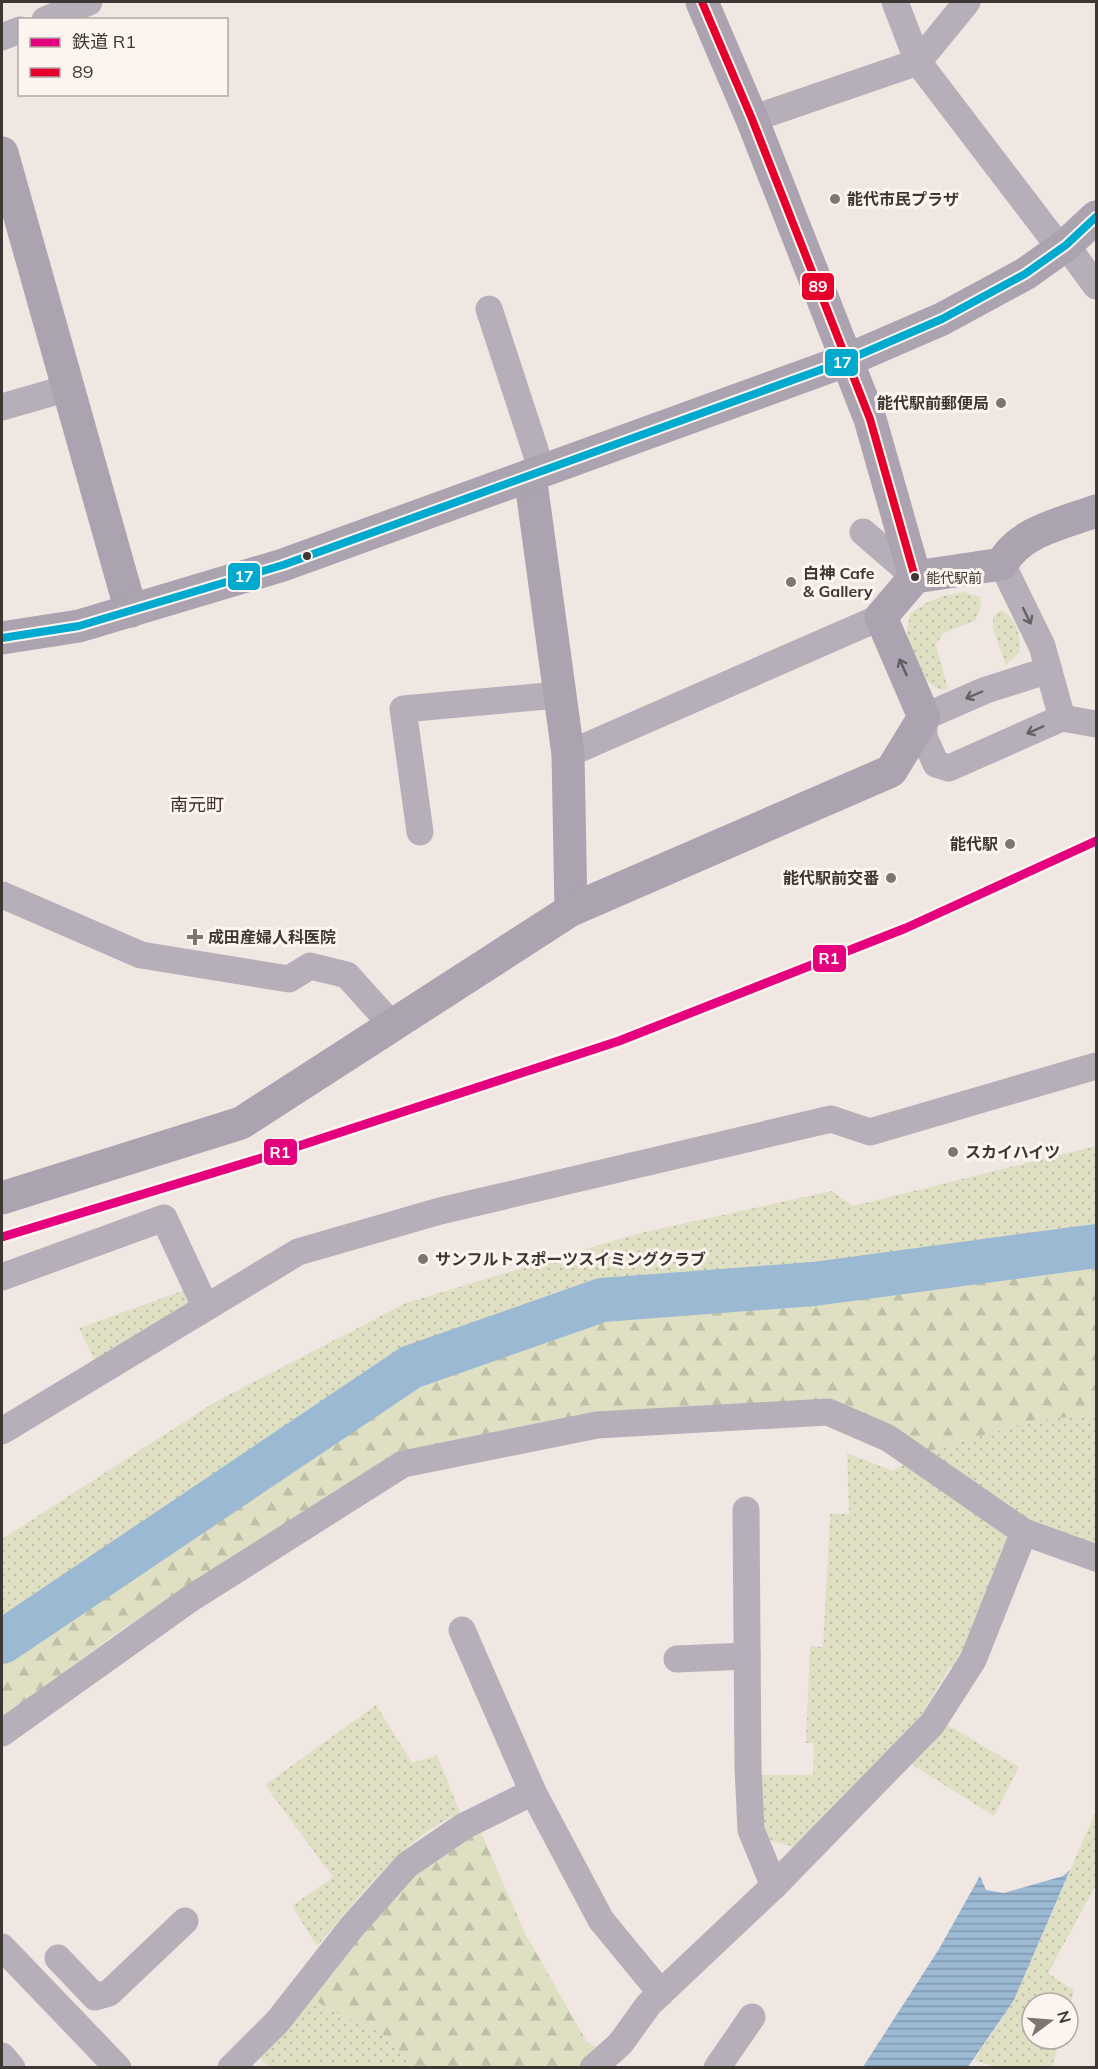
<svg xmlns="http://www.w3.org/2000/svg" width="1098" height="2069" font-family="Mulish,'Noto Sans JP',sans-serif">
	<defs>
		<pattern id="green-dots" width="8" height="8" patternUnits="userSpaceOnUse" patternTransform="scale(1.5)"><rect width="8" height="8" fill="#dfdfc4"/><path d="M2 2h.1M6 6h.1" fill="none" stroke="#c0c0a9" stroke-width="1.8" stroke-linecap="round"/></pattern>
		<pattern id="forest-firs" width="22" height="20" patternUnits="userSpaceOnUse" patternTransform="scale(1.5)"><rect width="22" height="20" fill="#dfdfc4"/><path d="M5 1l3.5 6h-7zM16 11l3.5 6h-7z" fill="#c0c0a9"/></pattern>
		<pattern id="water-rules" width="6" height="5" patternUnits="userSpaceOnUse" patternTransform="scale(1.5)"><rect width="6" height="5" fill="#9cb9d4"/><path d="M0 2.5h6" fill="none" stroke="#8097ad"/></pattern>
	</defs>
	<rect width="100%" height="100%" fill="#f0e7e3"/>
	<!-- green -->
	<g fill="url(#green-dots)">
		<path d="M964,592l16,5 1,8 -6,16 -32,12 -7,12 12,44c-20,7 -38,-33 -41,-51 -1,-7 2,-16 3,-24 16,-13 32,-19 54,-22z"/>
		<path d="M1001,610c16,8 19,25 19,42l-14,13 -13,-36v-12z"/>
		<polygon points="1096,1146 1096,1255 950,1275 604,1309 412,1376 2,1653 2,1539 215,1402 406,1303 636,1234 832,1191 853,1206"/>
		<polygon points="188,1289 194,1306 97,1365 79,1328"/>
		<polygon points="1096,1415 1096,1567 1028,1543 975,1673 950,1667 917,1722 795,1847 771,1841 762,1830 759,1775 813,1775 814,1743 806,1743 810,1646 823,1647 830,1514 849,1514 847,1453 893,1471 922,1453 1035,1420"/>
		<path d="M376,1705l36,58 25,-8 23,58c-56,23 -103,88 -143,133l-25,-40 41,-29 -68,-92z"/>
		<polygon points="946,1724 1019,1767 994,1816 911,1764"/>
		<polygon points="1096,1811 1096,1885 1048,1973 1074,1991 1068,2011 1068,2003 1032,2003 1032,2039 1060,2039 1052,2067 995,2067 974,2060 1014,2000"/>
		<polygon points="313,1998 327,2009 381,2032 412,2067 269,2067 260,2058"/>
	</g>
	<!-- forest -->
	<g fill="url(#forest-firs)">
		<polygon points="1096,1255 1096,1415 1035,1420 922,1453 843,1406 393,1460 118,1632 2,1718 2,1652 412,1376 604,1309 915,1279"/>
		<polygon points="480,1830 525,1933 587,2042 601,2050 585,2067 412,2067 381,2032 327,2009 313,1998 373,1917 419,1867"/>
	</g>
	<!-- water -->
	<polygon fill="url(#water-rules)" points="1070,1870 1014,2000 968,2067 863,2067 939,1949 980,1876 986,1890 1004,1893 1063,1876"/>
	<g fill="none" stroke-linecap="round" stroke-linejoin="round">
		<!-- river -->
		<polyline stroke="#9cb9d4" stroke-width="44" points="2,1642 411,1367 602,1300 814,1284 1096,1246"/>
		<!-- street -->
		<g stroke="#b6afba" stroke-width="27">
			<polyline points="895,2 918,62 1060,248"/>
			<polyline points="45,20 89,2"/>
			<polyline points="2,37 20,30"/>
			<polyline points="752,119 918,62 967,2"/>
			<polyline points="1066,245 1096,286"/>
			<polyline points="489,309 542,471"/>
			<polyline points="2,407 68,388"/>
			<polyline points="863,532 915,577"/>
			<polyline points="1002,564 1042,646 1062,718 949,768 936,764 924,737 924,717 986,690 1049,670"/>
			<polyline points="1062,718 1096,724"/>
			<polyline points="568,754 881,617"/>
			<polyline points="420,832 403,709 558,695"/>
			<polyline points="2,895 141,955 289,979 310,966 347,975 392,1025"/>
			<polyline points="2,1277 164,1218 205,1306"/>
			<polyline points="2,1431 298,1252 440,1211 831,1119 870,1132 1096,1066"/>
			<polyline points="746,1510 748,1768 751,1830 774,1886"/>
			<polyline points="462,1630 533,1792 601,1920 661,1993"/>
			<polyline points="677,1659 747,1656"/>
			<polyline points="2,1733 190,1599 403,1464 597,1425 828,1412 888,1438 1024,1532 1096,1558"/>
			<polyline points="2,1947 118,2068"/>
			<polyline points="58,1958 95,1997 109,1993 185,1921"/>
			<polyline points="2,2056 12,2068"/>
			<polyline points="231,2068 278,2021 351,1928 407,1865 464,1826 533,1792"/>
			<polyline points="593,2068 620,2044 649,2004 774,1886 932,1724 973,1660 1024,1532"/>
			<polyline points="717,2068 752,2017"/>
		</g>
		<!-- secondary -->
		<g stroke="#aca3b1" stroke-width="33">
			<polyline points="702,2 752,119 870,419 915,577"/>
			<polyline points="2,153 131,611"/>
			<polyline points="530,475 568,754 571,910"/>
			<polyline points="2,638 79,626 283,565 845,361 942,319 1025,274 1066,245 1096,217"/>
			<path d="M2,1198l239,-75 330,-213 320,-139 33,-54 -43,-100 34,-40 87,-13c17,-33 62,-41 94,-53"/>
		</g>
		<defs>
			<polyline id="bus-1" points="702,2 752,119 870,419 915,577"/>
			<polyline id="bus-2" points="2,638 79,626 283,565 845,361 942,319 1025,274 1066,245 1096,217"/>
		</defs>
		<!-- bus-1 casing -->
		<use href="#bus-1" stroke="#fef4ef" stroke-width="12"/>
		<!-- bus-2 casing -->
		<use href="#bus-2" stroke="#fef4ef" stroke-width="12"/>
		<!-- bus-1 -->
		<use href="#bus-1" stroke="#e4002b" stroke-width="8"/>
		<!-- bus-2 -->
		<use href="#bus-2" stroke="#00a9ce" stroke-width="8"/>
		<defs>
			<polyline id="rail-1" points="2,1237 265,1157 619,1041 906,928 1096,841"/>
		</defs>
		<!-- rail-1 casing -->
		<use href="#rail-1" stroke="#fef4ef" stroke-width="14"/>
		<!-- rail-1 -->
		<use href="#rail-1" stroke="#e5007d" stroke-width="9"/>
	</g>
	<!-- one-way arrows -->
	<defs><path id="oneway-shaft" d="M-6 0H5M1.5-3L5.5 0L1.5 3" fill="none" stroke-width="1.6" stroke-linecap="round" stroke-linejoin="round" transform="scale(1.5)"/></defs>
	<g stroke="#676162">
		<use href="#oneway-shaft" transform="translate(1027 616) rotate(64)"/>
		<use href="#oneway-shaft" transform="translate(974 695) rotate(157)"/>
		<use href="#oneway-shaft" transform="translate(1035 730) rotate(156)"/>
	</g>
	<use stroke="#645d5f" href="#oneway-shaft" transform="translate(903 667) rotate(-114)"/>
	<!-- markers -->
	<g fill="#7c7571" stroke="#fef4ef" stroke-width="2">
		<circle cx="835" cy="199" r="6"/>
		<circle cx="1001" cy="403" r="6"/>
		<circle cx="791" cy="582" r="6"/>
		<circle cx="1010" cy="844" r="6"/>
		<circle cx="891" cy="878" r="6"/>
		<path d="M192 928h6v6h6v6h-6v6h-6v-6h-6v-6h6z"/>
		<circle cx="953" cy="1152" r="6"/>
		<circle cx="423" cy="1259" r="6"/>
	</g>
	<g fill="#3d3733" stroke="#fef4ef" stroke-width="2">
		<circle cx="307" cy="556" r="5"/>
		<circle cx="915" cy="577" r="5"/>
	</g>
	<g text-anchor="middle" stroke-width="6" stroke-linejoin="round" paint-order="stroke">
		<!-- bus labels -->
		<g font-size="14" fill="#3d3733" stroke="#fef4ef" text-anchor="start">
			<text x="926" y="583">能代駅前</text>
		</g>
		<!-- poi labels -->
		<g font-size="16" font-weight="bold" fill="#3d3733" stroke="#fef4ef" text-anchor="start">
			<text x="847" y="205">能代市民プラザ</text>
			<text x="989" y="409" text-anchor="end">能代駅前郵便局</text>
			<text x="803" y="579">白神 Cafe<tspan x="803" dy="18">&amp; Gallery</tspan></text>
			<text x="998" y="850" text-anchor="end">能代駅</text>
			<text x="879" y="884" text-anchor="end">能代駅前交番</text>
			<text x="208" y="943">成田産婦人科医院</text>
			<text x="965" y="1158">スカイハイツ</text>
			<text x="435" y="1265">サンフルトスポーツスイミングクラブ</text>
		</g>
		<!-- neighbourhood labels -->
		<g font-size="18" fill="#3d312a" stroke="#fef4ef">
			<text x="197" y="811">南元町</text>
		</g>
	</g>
	<g stroke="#fef4ef" stroke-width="2">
		<rect x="801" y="272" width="34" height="29" rx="6" fill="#e4002b"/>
		<rect x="824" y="348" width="35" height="29" rx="6" fill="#00a9ce"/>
		<rect x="227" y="562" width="34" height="29" rx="6" fill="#00a9ce"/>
		<rect x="812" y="944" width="35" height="29" rx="6" fill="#e5007d"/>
		<rect x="263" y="1138" width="35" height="28" rx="6" fill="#e5007d"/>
	</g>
	<g font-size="16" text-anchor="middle" font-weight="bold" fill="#fff">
		<text x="818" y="292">89</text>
		<text x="842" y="368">17</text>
		<text x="244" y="582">17</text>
		<text x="829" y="964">R1</text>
		<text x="280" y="1158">R1</text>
	</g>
	<!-- border -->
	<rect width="1098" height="2069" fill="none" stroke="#3d3733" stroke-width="6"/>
	<!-- legend -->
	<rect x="18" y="18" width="210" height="78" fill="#fef4ef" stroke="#b1a8a4" stroke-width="1.5"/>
	<rect x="30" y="38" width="30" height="9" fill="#e5007d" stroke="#b1a8a4" stroke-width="1.5"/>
	<text x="72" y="48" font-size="18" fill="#3d3733">鉄道 R1</text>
	<rect x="30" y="68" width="30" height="9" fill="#e4002b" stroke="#b1a8a4" stroke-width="1.5"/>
	<text x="72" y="78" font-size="18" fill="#3d3733">89</text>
	<!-- north arrow -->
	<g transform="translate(1050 2021) rotate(74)"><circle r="28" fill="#fef4ef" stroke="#b1a8a4" stroke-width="1.5"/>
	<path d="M0-4.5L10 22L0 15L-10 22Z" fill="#7c7571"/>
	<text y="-9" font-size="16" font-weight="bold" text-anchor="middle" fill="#3d3733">N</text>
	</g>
</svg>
